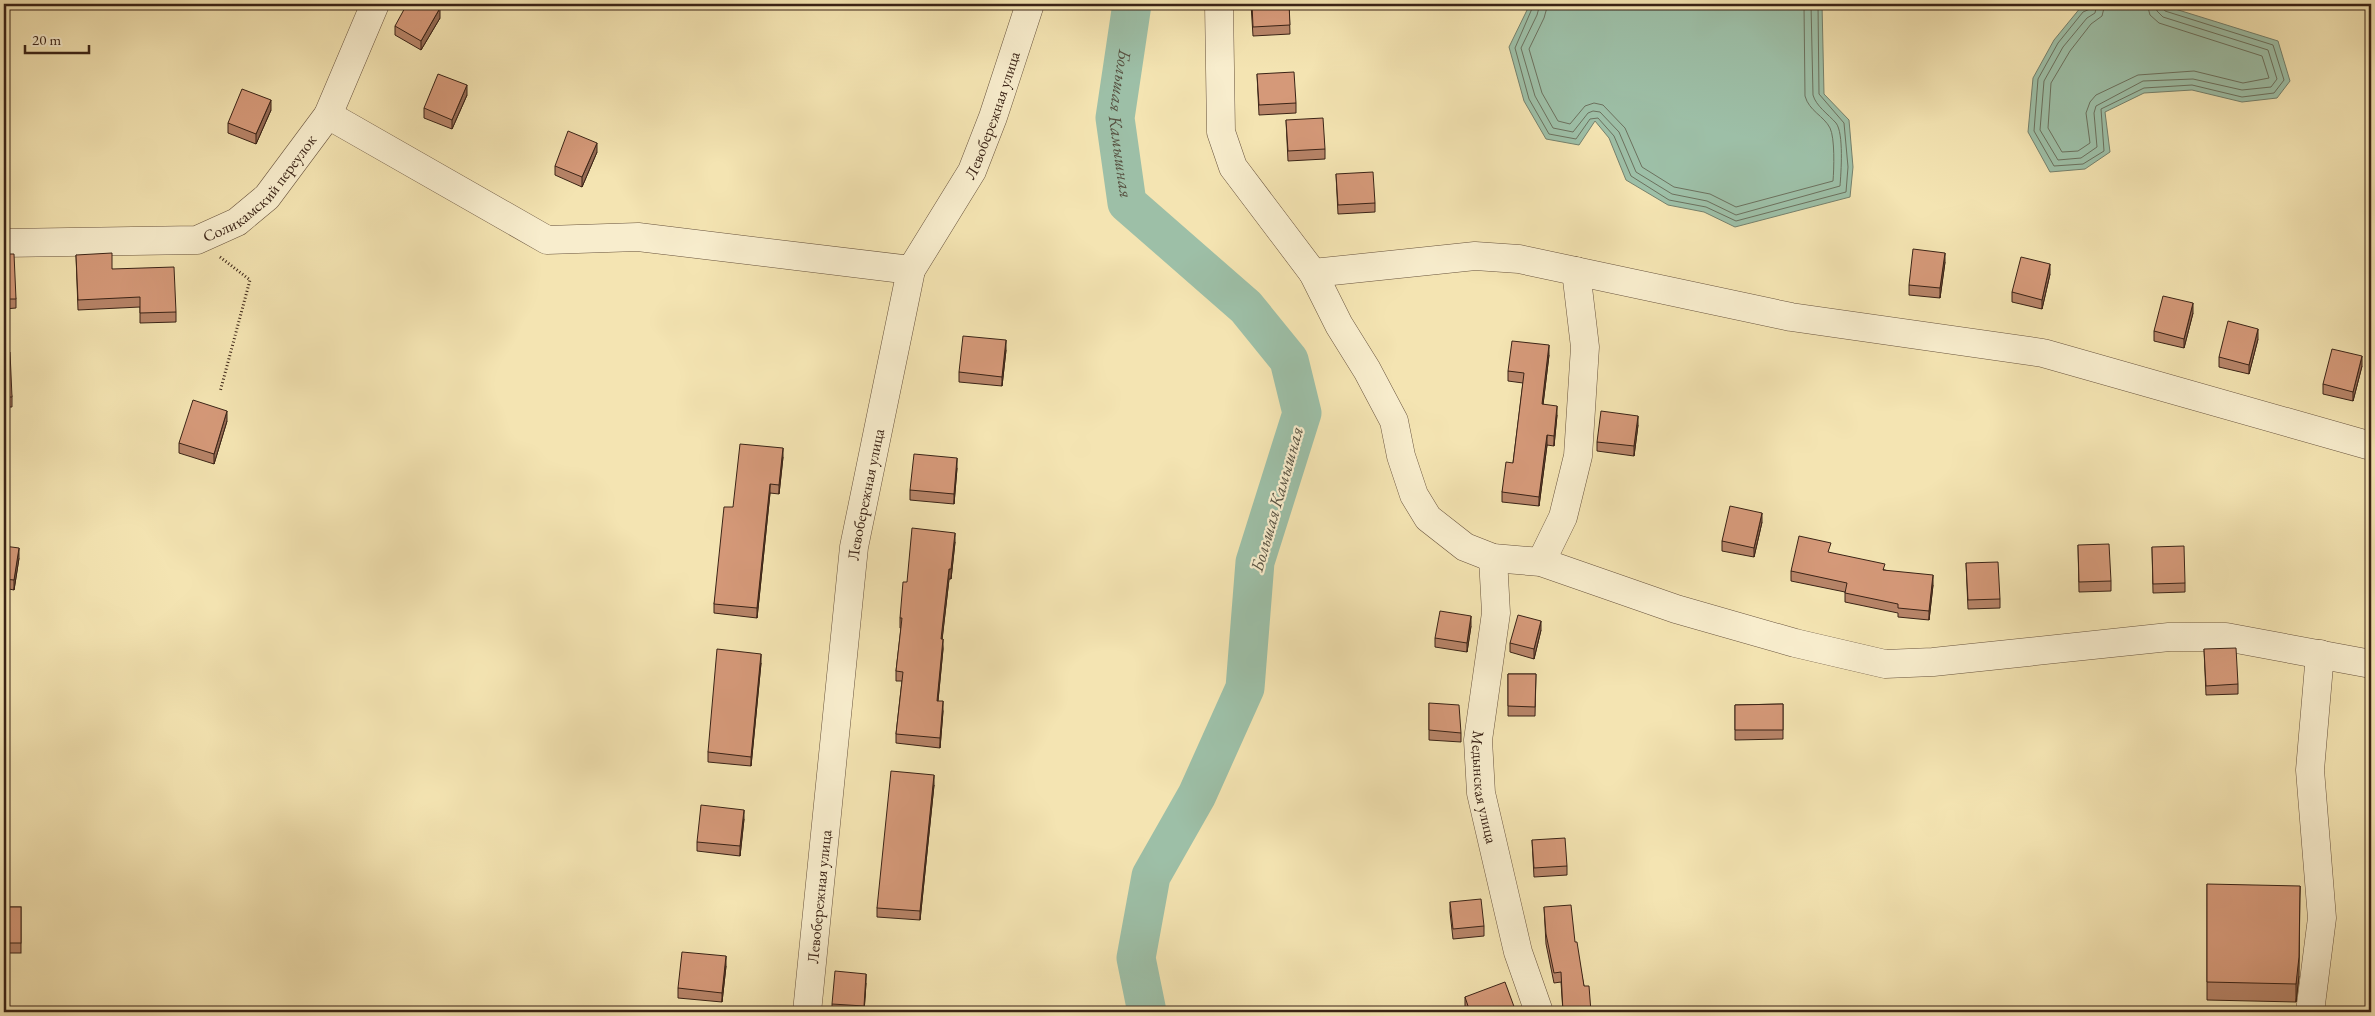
<svg xmlns="http://www.w3.org/2000/svg" width="2375" height="1016" font-family="'EB Garamond',serif">
	<rect width="100%" height="100%" fill="#f4e4b2"/>
	<filter id="stains"><feTurbulence type="fractalNoise" baseFrequency=".004" numOctaves="4"/><feColorMatrix values="0 0 0 0 .2 0 0 0 0 .09 0 0 0 0 .02 0 0 0 .5 -.17"/></filter>
	<radialGradient id="worn" r=".72"><stop offset=".6" stop-color="#630" stop-opacity="0"/><stop offset="1" stop-color="#630" stop-opacity=".3"/></radialGradient>
	<!-- water -->
	<g fill="#9dbfa7" stroke="#75816d">
		<polygon points="1530,4 1822,4 1824,94 1849,120 1853,167 1850,197 1735,227 1704,212 1668,205 1626,180 1609,138 1595,121 1579,145 1546,139 1524,101 1509,47"/>
		<polygon points="2095,4 2159,4 2278,41 2290,81 2277,98 2242,102 2192,90 2144,93 2105,112 2110,152 2085,169 2050,172 2028,132 2033,78 2054,40 2081,7"/>
	</g>
	<g fill="none" stroke-linecap="round" stroke-linejoin="round">
		<!-- shore -->
		<g stroke="#6c715e" stroke-width="1">
			<polyline points="1534,4 1515,48 1529,99 1549,134 1576,139 1590,119 1598,118 1614,136 1631,176 1669,200 1706,207 1736,221 1846,192 1848,167 1844,123 1819,94 1818,4"/>
			<path d="M1540,4l-3,11 -16,33 14,48 18,32 20,4 15,-19 5,-2 7,1 19,20 17,40 36,22 35,7 29,14 104,-29c1,-13 4,-53 -4,-63 -8,-9 -20,-17 -23,-28l-2,-91"/>
			<path d="M1548,4l-4,14 -15,31 13,44 16,28 12,3 15,-18 9,-3 9,2 22,23 17,39 32,20 36,7 26,13 97,-26c1,-12 2,-43 -3,-53 -6,-12 -21,-17 -25,-32l-1,-92"/>
			<polyline points="2091,4 2090,9 2083,12 2058,43 2038,79 2034,131 2054,166 2083,164 2104,151 2101,109 2144,88 2192,85 2242,97 2274,93 2284,80 2273,45 2165,11 2161,4"/>
			<polyline points="2097,4 2095,13 2087,18 2063,47 2044,81 2040,130 2058,160 2081,158 2097,147 2094,113 2096,106 2143,81 2193,79 2242,90 2271,87 2277,79 2268,50 2163,17 2157,11 2155,4"/>
			<polyline points="2105,4 2102,16 2091,24 2070,51 2051,83 2048,128 2062,152 2078,151 2090,143 2086,113 2090,102 2096,95 2138,75 2194,71 2243,83 2269,78 2262,56 2159,23 2150,15 2147,4"/>
		</g>
		<!-- river -->
		<path stroke="#9dbfa7" stroke-width="39" id="s1" d="M1132,4l-17,114 12,85 119,104 43,53 13,53 -47,149 -10,126 -48,107 -46,81 -15,82 11,54"/>
		<defs>
			<g id="minor">
				<polyline points="1219,4 1221,132 1233,167 1313,273 1339,325 1367,370 1394,421 1401,456 1414,495 1428,518 1465,547 1493,558 1541,562 1676,609 1795,643 1885,664 1933,662 2169,637 2226,637 2371,664"/>
				<polyline points="328,115 547,240 638,237 911,270"/>
				<path id="s2" d="M4,243l193,-3 40,-18 30,-25 61,-82 47,-111"/>
				<polyline points="1313,273 1475,256 1519,259 1791,317 2043,353 2371,446"/>
				<path id="s3" d="M1493,558l3,55 -18,127 3,53 37,159 21,60"/>
				<polyline points="1541,562 1563,517 1578,456 1585,347 1576,271"/>
				<path id="s4" d="M807,1012l47,-465 57,-277 61,-99 21,-54 37,-113"/>
				<polyline points="2310,1012 2322,918 2310,770 2320,654"/>
			</g>
		</defs>
		<!-- minor casing -->
		<use href="#minor" stroke="#68533d" stroke-width="29"/>
		<!-- path -->
		<polyline stroke="#3a2316" stroke-width="3" stroke-dasharray="1 2.5" stroke-linecap="butt" points="220,257 250,280 220,392"/>
		<!-- minor -->
		<use href="#minor" stroke="#f8edcd" stroke-width="28"/>
	</g>
	<!-- wall -->
	<g fill="#b78468" stroke="#3a2316">
		<polygon points="1251,4 1289,4 1290,34 1253,36"/>
		<polygon points="440,18 421,50 395,35 395,26"/>
		<polygon points="1257,74 1296,103 1296,113 1259,115"/>
		<polygon points="467,95 452,129 424,118 424,108"/>
		<polygon points="271,110 256,144 228,133 228,123"/>
		<polygon points="1286,120 1325,149 1325,159 1288,161"/>
		<polygon points="597,152 582,187 555,175 555,166"/>
		<polygon points="1336,174 1375,203 1375,212 1338,214"/>
		<polygon points="4,254 16,299 16,308 4,309"/>
		<polygon points="76,255 112,269 176,312 176,322 140,323 140,307 78,310"/>
		<polygon points="1945,262 1940,298 1909,295 1909,285"/>
		<polygon points="2050,274 2042,309 2012,302 2012,292"/>
		<polygon points="2193,313 2184,348 2154,341 2154,331"/>
		<polygon points="2258,339 2249,374 2219,367 2219,357"/>
		<polygon points="1006,350 1002,386 959,382 959,372"/>
		<polygon points="4,352 12,397 12,407 4,407"/>
		<polygon points="1549,355 1543,404 1557,415 1554,446 1547,445 1539,506 1502,502 1502,492 1513,463 1523,383 1508,381 1508,371"/>
		<polygon points="2362,366 2353,401 2323,394 2323,384"/>
		<polygon points="227,421 214,464 179,453 179,443"/>
		<polygon points="1638,425 1634,456 1597,451 1597,442"/>
		<polygon points="783,457 779,494 770,493 757,618 714,613 714,604 733,507"/>
		<polygon points="957,468 954,504 910,500 910,490"/>
		<polygon points="1762,522 1754,557 1722,551 1722,541"/>
		<polygon points="955,542 951,579 949,579 942,639 943,649 938,701 943,711 940,748 896,743 896,734 902,681 896,681 896,671 901,628 900,628 900,618"/>
		<polygon points="2078,545 2111,581 2111,591 2079,592"/>
		<polygon points="4,546 19,558 14,590 4,588"/>
		<polygon points="2152,547 2185,583 2185,592 2153,593"/>
		<polygon points="1830,553 1885,570 1933,585 1929,620 1898,617 1898,613 1845,602 1845,592 1791,581 1791,571"/>
		<polygon points="1966,563 2000,599 2000,608 1968,609"/>
		<polygon points="1471,626 1467,652 1435,647 1435,638"/>
		<polygon points="1541,630 1534,659 1510,652 1510,643"/>
		<polygon points="2204,649 2238,684 2238,694 2206,695"/>
		<polygon points="761,663 751,766 708,762 708,752"/>
		<polygon points="1508,674 1536,674 1535,716 1508,716"/>
		<polygon points="1429,703 1461,733 1461,742 1429,740"/>
		<polygon points="1783,704 1783,739 1735,740 1735,705"/>
		<polygon points="934,785 920,920 877,917 877,908"/>
		<polygon points="744,819 740,856 697,851 697,842"/>
		<polygon points="1532,840 1567,866 1567,875 1534,877"/>
		<polygon points="2207,884 2299,976 2296,1002 2207,1000"/>
		<polygon points="1450,902 1484,926 1484,936 1453,939 1450,912"/>
		<rect x="4" y="907" width="17" height="46"/>
		<polygon points="1544,907 1575,942 1584,986 1591,1012 1563,1012 1561,982 1554,983 1546,944"/>
		<polygon points="726,966 722,1002 678,998 678,988"/>
		<polygon points="866,983 864,1012 832,1012 832,1004"/>
		<polygon points="1465,997 1516,1012 1467,1012 1465,1007"/>
	</g>
	<!-- shaded-wall -->
	<g fill="#956b55" stroke="#3a2316">
		<polygon points="440,8 440,18 421,50 421,41"/>
		<polygon points="467,85 467,95 452,129 452,120"/>
		<polygon points="271,100 271,110 256,144 256,134"/>
		<polygon points="597,143 597,152 582,187 582,177"/>
		<polygon points="1945,253 1945,262 1940,298 1940,288"/>
		<polygon points="2050,264 2050,274 2042,309 2042,300"/>
		<polygon points="2193,303 2193,313 2184,348 2184,339"/>
		<polygon points="2258,329 2258,339 2249,374 2249,365"/>
		<polygon points="1006,340 1006,350 1002,386 1002,377"/>
		<polygon points="1549,345 1549,355 1542,413 1542,404"/>
		<polygon points="2362,356 2362,366 2353,401 2353,392"/>
		<polygon points="1557,406 1557,415 1554,446 1554,436"/>
		<polygon points="227,411 227,421 214,464 214,454"/>
		<polygon points="1638,416 1638,425 1634,456 1634,446"/>
		<polygon points="1547,435 1547,445 1539,506 1539,497"/>
		<polygon points="783,448 783,457 779,494 779,485"/>
		<polygon points="957,458 957,468 954,504 954,494"/>
		<polygon points="770,484 770,493 757,618 757,608"/>
		<polygon points="1762,513 1762,522 1754,557 1754,548"/>
		<polygon points="955,533 955,542 951,579 951,569"/>
		<polygon points="19,548 19,558 14,590 14,580"/>
		<polygon points="949,569 949,579 941,649 941,639"/>
		<polygon points="1933,575 1933,585 1929,620 1929,611"/>
		<polygon points="1471,616 1471,626 1467,652 1467,643"/>
		<polygon points="1541,621 1541,630 1534,659 1534,649"/>
		<polygon points="943,639 943,649 937,710 937,701"/>
		<polygon points="761,654 761,663 751,766 751,757"/>
		<polygon points="943,701 943,711 940,748 940,738"/>
		<polygon points="934,775 934,785 920,920 920,911"/>
		<polygon points="744,810 744,819 740,856 740,846"/>
		<polygon points="2300,886 2299,976 2296,1002 2296,984"/>
		<polygon points="726,956 726,966 722,1002 722,993"/>
		<polygon points="866,974 866,983 864,1012 864,1006"/>
	</g>
	<!-- building -->
	<g fill="#d59979" stroke="#3a2316">
		<polygon points="407,4 431,4 440,8 421,41 395,26"/>
		<polygon points="1252,4 1289,4 1290,25 1253,27"/>
		<polygon points="1294,72 1296,103 1259,105 1257,74"/>
		<polygon points="438,74 467,85 452,120 424,108"/>
		<polygon points="242,89 271,100 256,134 228,123"/>
		<polygon points="1323,118 1325,149 1288,151 1286,120"/>
		<polygon points="568,131 597,143 582,177 555,166"/>
		<polygon points="1373,172 1375,203 1338,205 1336,174"/>
		<polygon points="1913,249 1945,253 1940,288 1909,285"/>
		<polygon points="112,253 112,269 174,267 176,312 140,313 140,297 78,300 76,255"/>
		<polygon points="4,254 14,254 16,299 4,299"/>
		<polygon points="2021,257 2050,264 2042,300 2012,292"/>
		<polygon points="2163,296 2193,303 2184,339 2154,331"/>
		<polygon points="2228,321 2258,329 2249,365 2219,357"/>
		<polygon points="963,336 1006,340 1002,377 959,372"/>
		<polygon points="1512,341 1549,345 1542,404 1557,406 1554,436 1547,435 1539,497 1502,492 1506,462 1513,463 1524,373 1508,371"/>
		<polygon points="2332,349 2362,356 2353,392 2323,384"/>
		<polygon points="4,352 10,352 12,397 4,397"/>
		<polygon points="193,400 227,411 214,454 179,443"/>
		<polygon points="1601,411 1638,416 1634,446 1597,442"/>
		<polygon points="740,444 783,448 779,485 770,484 757,608 714,604 724,507 733,507"/>
		<polygon points="914,454 957,458 954,494 910,490"/>
		<polygon points="1730,506 1762,513 1754,548 1722,541"/>
		<polygon points="912,528 955,533 951,569 949,569 941,639 943,639 937,701 943,701 940,738 896,734 903,672 896,671 902,618 900,618 903,582 907,582"/>
		<polygon points="1799,536 1831,543 1828,552 1885,564 1883,570 1933,575 1929,611 1898,608 1898,604 1845,593 1847,583 1791,571"/>
		<polygon points="2109,544 2111,581 2079,582 2078,545"/>
		<polygon points="4,546 19,548 14,580 4,579"/>
		<polygon points="2184,546 2185,583 2153,584 2152,547"/>
		<polygon points="1998,562 2000,599 1968,600 1966,563"/>
		<polygon points="1440,611 1471,616 1467,643 1435,638"/>
		<polygon points="1518,615 1541,621 1534,649 1510,643"/>
		<polygon points="2236,648 2238,684 2206,686 2204,649"/>
		<polygon points="717,649 761,654 751,757 708,752"/>
		<polygon points="1508,674 1536,674 1535,707 1508,706"/>
		<polygon points="1429,703 1459,705 1461,733 1429,730"/>
		<polygon points="1783,704 1783,730 1735,730 1735,705"/>
		<polygon points="891,771 934,775 920,911 877,908"/>
		<polygon points="701,805 744,810 740,846 697,842"/>
		<polygon points="1565,838 1567,866 1534,868 1532,840"/>
		<polygon points="2207,884 2300,886 2299,957 2296,984 2207,982"/>
		<polygon points="1481,899 1484,926 1453,929 1450,902"/>
		<polygon points="1571,905 1575,942 1577,942 1584,986 1589,986 1591,1012 1563,1012 1561,972 1554,973 1546,934 1544,907"/>
		<rect x="4" y="907" width="17" height="36"/>
		<polygon points="682,952 726,956 722,993 678,988"/>
		<polygon points="835,971 866,974 864,1006 832,1004"/>
		<polygon points="1505,982 1516,1012 1470,1012 1465,997"/>
	</g>
	<g text-anchor="middle" stroke-width="4.5" stroke-linejoin="round" paint-order="stroke">
		<!-- street labels -->
		<g font-size="16" fill="#3a2316" stroke="#f8edcd">
			<text dy="6" stroke="none"><textPath href="#s4" startOffset="926">Левобережная улица</textPath></text>
			<text dy="6" stroke="none"><textPath href="#s2" startOffset="276">Соликамский переулок</textPath></text>
			<text dy="6" stroke="none"><textPath href="#s4" startOffset="521">Левобережная улица</textPath></text>
			<text dy="6" stroke="none"><textPath href="#s3" startOffset="231">Медынская улица</textPath></text>
			<text dy="6" stroke="none"><textPath href="#s4" startOffset="116">Левобережная улица</textPath></text>
		</g>
		<!-- water labels -->
		<g font-size="18" font-style="italic" fill="#585242" stroke="#f8edcd">
			<text dy="6" stroke="none"><textPath href="#s1" startOffset="121">Большая Камышная</textPath></text>
			<text transform="translate(1277 499) rotate(-74)" y="6">Большая Камышная</text>
		</g>
	</g>
	<!-- margin -->
	<rect width="2375" height="1016" fill="none" stroke="#f4e4b2" stroke-width="20"/>
	<rect x="5" y="5" width="2365" height="1006" fill="none" stroke="#3a2316" stroke-width="2.5"/>
	<rect x="10" y="10" width="2355" height="996" fill="none" stroke="#3a2316"/>
	<!-- scale -->
	<path d="M25 45v8h64v-8" fill="none" stroke="#3a2316" stroke-width="2.5"/>
	<text x="32" y="45" font-size="15" fill="#3a2316" stroke="#f8edcd" stroke-width="4" paint-order="stroke">20 m</text>
	<rect width="100%" height="100%" filter="url(#stains)"/>
	<rect width="100%" height="100%" fill="url(#worn)"/>
</svg>
